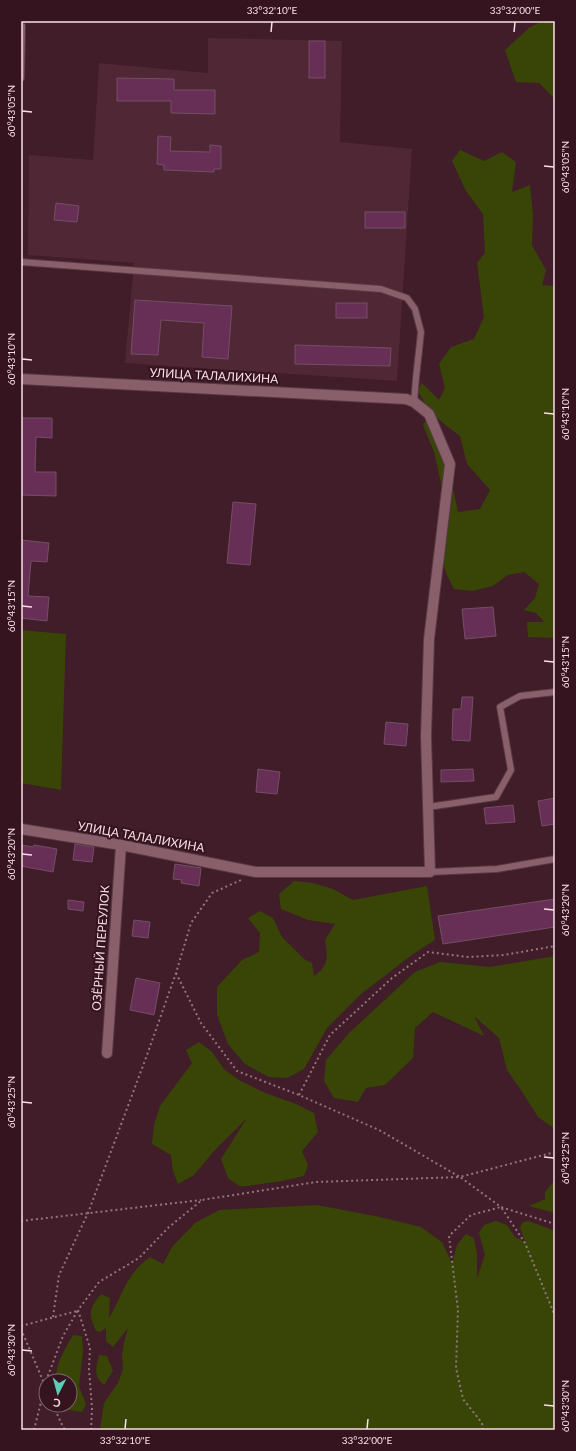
<svg xmlns="http://www.w3.org/2000/svg" width="576" height="1451" font-family="Lato,sans-serif">
	<rect width="100%" height="100%" fill="#401d28"/>
	<!-- built -->
	<polygon fill="#502734" points="208,38 342,41 340,142 412,149 397,381 125,363 134,263 28,255 29,155 93,160 99,63 208,73"/>
	<!-- green -->
	<g fill="#384507">
		<polygon points="543,21 555,21 555,99 539,83 516,82 505,50 530,27"/>
		<polygon points="460,150 484,161 502,152 516,162 512,192 530,185 533,216 532,245 546,270 542,285 555,286 555,638 528,637 527,622 544,622 536,613 524,610 535,598 539,584 524,572 508,575 493,586 472,591 454,589 447,575 440,556 441,483 434,452 423,425 427,419 442,437 458,512 480,509 490,490 467,464 460,436 443,423 428,409 418,391 422,383 439,400 445,388 439,364 451,347 474,339 484,317 477,263 485,253 483,214 466,191 452,161"/>
		<polygon points="21,630 66,634 61,790 21,783"/>
		<path d="M294,881l19,2 20,6 20,11 74,-14 8,54 -22,14 -52,40 -34,34 -23,41 -17,9 -18,-1 -24,-13 -17,-20 -11,-29v-28l25,-27 17,-8 1,-19 -12,-15 12,-7 13,7 9,19 22,22 8,4 2,13c15,-10 14,-20 11,-36l10,-16 -27,-4 -27,-11 -2,-15z"/>
		<polygon points="555,956 555,1129 538,1117 521,1090 507,1070 499,1038 474,1016 484,1036 433,1012 415,1028 413,1058 385,1085 366,1088 358,1102 334,1098 324,1081 326,1060 349,1033 415,972 440,962 490,967"/>
		<polygon points="199,1042 212,1052 224,1069 239,1080 263,1092 296,1104 314,1113 318,1132 302,1151 308,1165 304,1176 282,1181 248,1186 239,1186 228,1178 221,1159 247,1118 214,1151 194,1175 178,1184 173,1171 171,1155 152,1144 154,1125 160,1106 192,1063 186,1050"/>
		<polygon points="555,1180 555,1213 529,1206 545,1199 545,1192"/>
		<path d="M317,1205l63,12 41,10 21,15 10,21 5,-18 9,-11 8,4 3,16v24l8,-23 -6,-22 5,-8 12,-4 11,4 8,12 10,5 -5,-15 3,-5 6,-1 26,10v199h-455l4,-27 14,-20 5,-14 -1,-14 2,-12 4,-15 -15,19 -7,-6v-13l-7,4 -3,-1c-8,-18 -7,-22 5,-37l9,4 -1,20c15,-25 16,-43 41,-61l13,7 9,-17 23,-24 24,-13z"/>
		<path d="M73,1335l9,1 1,15 -4,35 7,18 -4,8 -13,-2 -5,-5h6v-24h-14c-1,-17 9,-32 17,-46z"/>
		<path d="M99,1355l8,1 6,15 -9,14c-11,-9 -8,-17 -5,-30z"/>
	</g>
	<!-- building -->
	<g fill="#682f56" stroke="#724f65">
		<rect x="309" y="41" width="16" height="37"/>
		<polygon points="117,78 174,79 174,90 215,90 215,114 171,113 171,101 117,101"/>
		<polygon points="158,136 171,137 170,151 210,152 210,145 221,146 221,169 214,169 214,172 164,170 164,165 157,164"/>
		<polygon points="56,203 79,206 77,222 54,220"/>
		<rect x="365" y="212" width="40" height="16"/>
		<polygon points="135,300 232,306 228,359 202,357 204,323 161,320 158,355 131,354"/>
		<rect x="336" y="303" width="31" height="15"/>
		<polygon points="295,345 391,348 390,366 295,364"/>
		<polygon points="21,418 52,418 52,438 36,437 35,472 56,472 56,496 21,495"/>
		<polygon points="233,502 256,504 250,565 227,563"/>
		<polygon points="21,540 49,543 47,562 31,561 28,596 49,597 47,621 21,618"/>
		<polygon points="493,607 496,636 465,639 462,609"/>
		<polygon points="462,697 473,697 470,741 452,740 453,709 461,709"/>
		<polygon points="386,722 408,724 406,746 384,744"/>
		<polygon points="258,769 280,772 277,794 256,792"/>
		<polygon points="473,769 474,781 441,782 441,770"/>
		<polygon points="555,798 555,824 542,826 538,801"/>
		<polygon points="513,805 515,822 486,824 484,808"/>
		<polygon points="75,844 94,847 92,862 73,860"/>
		<polygon points="21,845 33,847 34,845 57,849 53,872 21,866"/>
		<polygon points="175,864 201,868 199,886 181,883 182,880 173,879"/>
		<polygon points="555,899 555,927 443,944 438,916"/>
		<polygon points="68,900 84,902 83,911 68,909"/>
		<polygon points="134,920 150,922 148,938 132,936"/>
		<polygon points="136,978 160,983 154,1015 130,1010"/>
	</g>
	<g fill="none" stroke-linecap="round" stroke-linejoin="round">
		<defs>
			<g id="lane">
				<polyline points="21,78 22,26"/>
				<polyline points="21,262 381,289 407,298 415,309 421,332 416,378 414,402"/>
				<polyline points="428,807 496,797 511,770 500,707 520,696 555,692"/>
				<polyline points="430,872 497,869 555,859"/>
			</g>
			<g id="street">
				<polyline points="21,379 406,399 414,402 429,414 450,464 429,639 426,736 430,872 256,872 121,845 21,829"/>
				<polyline points="107,1053 121,845"/>
			</g>
		</defs>
		<!-- lane casing -->
		<use href="#lane" stroke="#573944" stroke-width="8"/>
		<!-- street casing -->
		<use href="#street" stroke="#573944" stroke-width="12"/>
		<!-- path -->
		<g stroke="#93757e" stroke-width="2" stroke-dasharray="2 3" stroke-linecap="butt">
			<polyline points="176,973 201,1023 237,1071 299,1095 379,1130 460,1177 555,1152"/>
			<polyline points="299,1095 330,1035 392,978 428,952 468,957 504,955 555,946"/>
			<polyline points="21,1221 201,1200"/>
			<polyline points="53,1317 59,1275 88,1213 147,1055 176,973 191,923 212,893 241,880"/>
			<polyline points="21,1326 77,1311"/>
			<polyline points="21,1329 46,1388"/>
			<polyline points="46,1381 63,1336 78,1310"/>
			<polyline points="53,1405 63,1427 65,1430"/>
			<polyline points="34,1430 45,1386"/>
			<polyline points="91,1430 92,1408 89,1369 90,1348 78,1310 99,1282 139,1258 169,1227 202,1200 316,1182 460,1177 501,1207 555,1224"/>
			<polyline points="483,1430 482,1423 463,1399 456,1368 458,1310 449,1236 471,1215 501,1207 525,1243 555,1316"/>
		</g>
		<!-- lane -->
		<use href="#lane" stroke="#885f6a" stroke-width="6"/>
		<!-- street -->
		<use href="#street" stroke="#885f6a" stroke-width="10"/>
	</g>
	<!-- ticks -->
	<path fill="none" stroke="#f7dfe5" stroke-width="1.5" d="M271,32l1,-10M514,32l1,-10M22,111l10,1M544,166l10,1M22,359l10,1M544,413l10,1M22,606l10,1M544,661l10,1M22,854l10,1M544,909l10,1M22,1102l10,1M544,1157l10,1M22,1350l10,1M544,1405l10,1M125,1429l1,-10M367,1429l1,-10"/>
	<g text-anchor="middle" stroke-width="4" stroke-linejoin="round" paint-order="stroke">
		<!-- street labels -->
		<g font-size="12" fill="#f7dfe5" stroke="#35131f">
			<text transform="translate(214 376) rotate(3)" y="4">УЛИЦА ТАЛАЛИХИНА</text>
			<text transform="translate(141 837) rotate(10)" y="4">УЛИЦА ТАЛАЛИХИНА</text>
			<text transform="translate(101 948) rotate(-86)" y="4">ОЗЁРНЫЙ ПЕРЕУЛОК</text>
		</g>
	</g>
	<!-- border -->
	<rect width="576" height="1451" fill="none" stroke="#35131f" stroke-width="44"/>
	<!-- north arrow -->
	<g transform="translate(58 1393) rotate(186)"><circle r="19" fill="#35131f" stroke="#83656e"/>
	<path d="M0-3L7 15L0 10L-7 15Z" fill="#5bcebb"/>
	<text y="-6" font-size="11" font-weight="bold" text-anchor="middle" fill="#f7dfe5">С</text>
	</g>
	<rect x="22" y="22" width="532" height="1407" fill="none" stroke="#f7dfe5" stroke-width="1.5"/>
	<g font-size="10" text-anchor="middle" fill="#f7dfe5">
		<text x="272" y="14">33°32'10"E</text>
		<text x="515" y="14">33°32'00"E</text>
		<text transform="translate(11 111) rotate(-90)" y="4">60°43'05"N</text>
		<text transform="translate(565 167) rotate(-90)" y="4">60°43'05"N</text>
		<text transform="translate(11 359) rotate(-90)" y="4">60°43'10"N</text>
		<text transform="translate(565 414) rotate(-90)" y="4">60°43'10"N</text>
		<text transform="translate(11 606) rotate(-90)" y="4">60°43'15"N</text>
		<text transform="translate(565 662) rotate(-90)" y="4">60°43'15"N</text>
		<text transform="translate(11 854) rotate(-90)" y="4">60°43'20"N</text>
		<text transform="translate(565 910) rotate(-90)" y="4">60°43'20"N</text>
		<text transform="translate(11 1102) rotate(-90)" y="4">60°43'25"N</text>
		<text transform="translate(565 1158) rotate(-90)" y="4">60°43'25"N</text>
		<text transform="translate(11 1350) rotate(-90)" y="4">60°43'30"N</text>
		<text transform="translate(565 1406) rotate(-90)" y="4">60°43'30"N</text>
		<text x="125" y="1444">33°32'10"E</text>
		<text x="367" y="1444">33°32'00"E</text>
	</g>
</svg>
